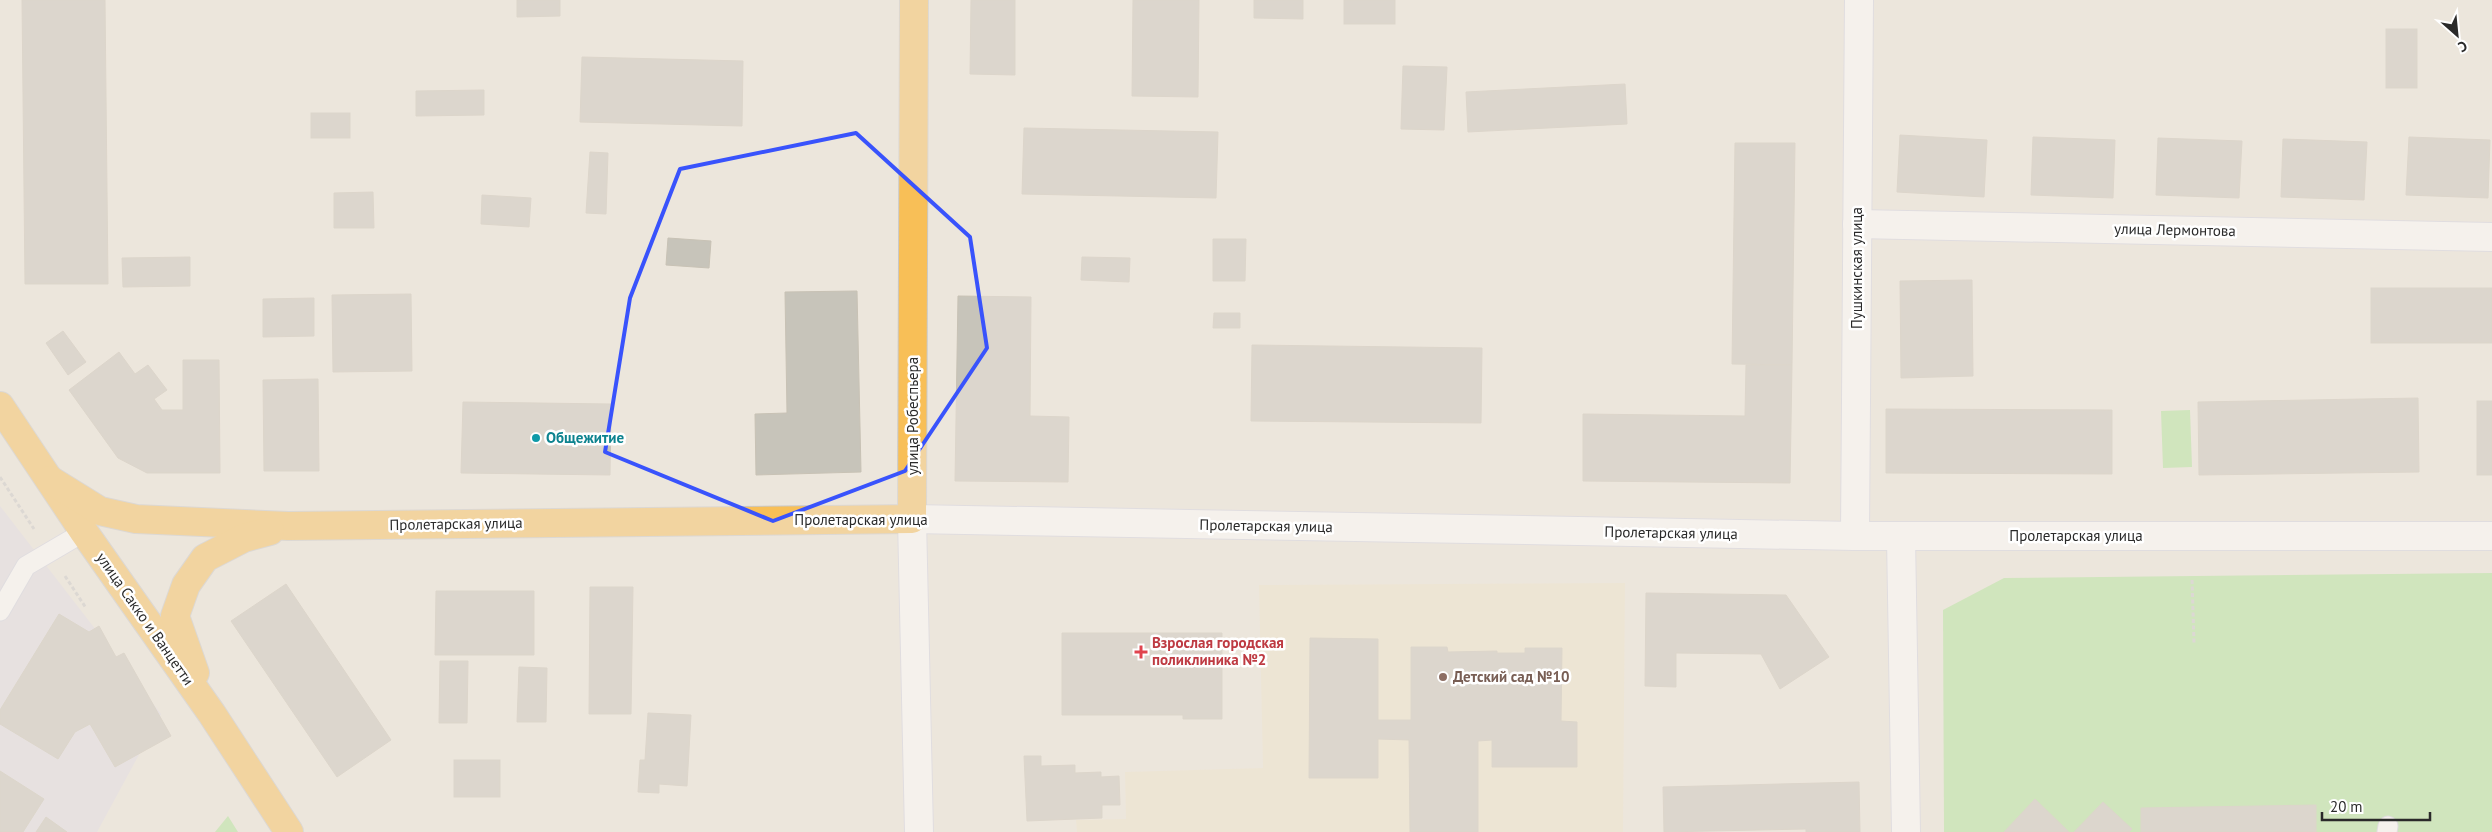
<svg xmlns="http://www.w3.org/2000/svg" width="2492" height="832" font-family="'PT Sans',sans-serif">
	<rect width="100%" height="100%" fill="#ece6dc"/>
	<!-- industrial -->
	<polygon fill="#dfdce5" points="0,506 161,714 97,832 0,832"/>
	<!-- education -->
	<polygon fill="#eee5cb" points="1625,583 1623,832 1077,832 1076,820 1126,819 1125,772 1263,768 1259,585"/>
	<!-- green -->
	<g fill="#ade497">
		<polygon points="2190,410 2192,467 2163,468 2161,411"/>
		<polygon points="2492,573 2492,832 1944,832 1943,610 2004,578"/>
		<polygon points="228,816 238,832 215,832"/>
	</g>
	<!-- building -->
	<g fill="#c7c4ba" stroke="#c8c2b5">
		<polygon points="22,0 105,0 108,284 25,284"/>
		<polygon points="517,0 560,0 560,16 517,17"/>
		<polygon points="971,0 1015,0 1015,75 970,74"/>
		<polygon points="1133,0 1199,0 1198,97 1132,96"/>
		<polygon points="1254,0 1303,0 1303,19 1254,18"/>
		<rect x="1344" y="0" width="51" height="24"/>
		<rect x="2386" y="29" width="31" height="59"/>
		<polygon points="582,57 743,61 742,126 580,122"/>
		<polygon points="1403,66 1447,67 1444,130 1401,129"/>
		<polygon points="1625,84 1627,124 1468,132 1466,92"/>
		<polygon points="484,90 484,115 416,116 416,91"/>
		<rect x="311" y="113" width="39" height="25"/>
		<polygon points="1024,128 1218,132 1216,198 1022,194"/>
		<polygon points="1900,135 1987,140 1984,197 1897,192"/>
		<polygon points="2033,137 2115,140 2113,198 2031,195"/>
		<polygon points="2409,137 2490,140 2488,198 2406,195"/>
		<polygon points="2158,138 2242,141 2239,198 2156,195"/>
		<polygon points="2283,139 2367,142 2364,200 2281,197"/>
		<polygon points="1735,143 1795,143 1792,365 1732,364"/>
		<polygon points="590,152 608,153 606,214 586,213"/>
		<polygon points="373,192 374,228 334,228 334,193"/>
		<polygon points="482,195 531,198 529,227 481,224"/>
		<polygon points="668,238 711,241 709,268 666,265"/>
		<polygon points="1213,239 1246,239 1245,281 1213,281"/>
		<polygon points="190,257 190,286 123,287 122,258"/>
		<polygon points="1082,257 1130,258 1129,282 1081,280"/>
		<polygon points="1972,280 1973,376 1901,378 1900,281"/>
		<rect x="2371" y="288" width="121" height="55"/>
		<polygon points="857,291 861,472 756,475 755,414 787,413 785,292"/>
		<polygon points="411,294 412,371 333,372 332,295"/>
		<polygon points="958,296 1031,297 1030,416 1069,417 1068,482 955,481"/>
		<polygon points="314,298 314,336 263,337 263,299"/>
		<polygon points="1214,313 1240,313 1240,328 1213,328"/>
		<polygon points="63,331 86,362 68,375 46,343"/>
		<polygon points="1252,345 1482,348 1481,423 1251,421"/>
		<polygon points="119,352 135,374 148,365 167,390 154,399 162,410 183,410 183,360 219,360 220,473 147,473 118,458 69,390"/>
		<polygon points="1746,365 1792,365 1790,483 1583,481 1583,414 1745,416"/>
		<polygon points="318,379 319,471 264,471 263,380"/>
		<polygon points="2418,398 2419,472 2199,475 2198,402"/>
		<rect x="2477" y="401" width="15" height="74"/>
		<polygon points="463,402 611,404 610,475 461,473"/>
		<polygon points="1886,409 2112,410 2112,474 1886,473"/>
		<polygon points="286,584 391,740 337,777 231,621"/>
		<polygon points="590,587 633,587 631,714 589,714"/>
		<polygon points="436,591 534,591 534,655 435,655"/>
		<polygon points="1646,593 1786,595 1829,657 1780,689 1761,654 1676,653 1676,687 1645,686"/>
		<polygon points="59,614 89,632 99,626 116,657 124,653 171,736 115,767 90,724 75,732 58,759 0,724 0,710"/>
		<polygon points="1062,633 1222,633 1222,719 1183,719 1183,715 1062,715"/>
		<polygon points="1310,638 1378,639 1378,720 1411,720 1411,647 1447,647 1448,652 1497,651 1497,653 1525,653 1525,648 1562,648 1561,721 1577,722 1577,767 1492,767 1492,740 1478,741 1478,832 1410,832 1409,740 1378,739 1378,778 1309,778"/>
		<polygon points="440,661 468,661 467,723 439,723"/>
		<polygon points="519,667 547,668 546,722 517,722"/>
		<polygon points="648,713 691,715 687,786 659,784 659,793 638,792 640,760 645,760"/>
		<polygon points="1024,756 1041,756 1041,766 1075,765 1075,773 1101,772 1101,777 1119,776 1120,805 1102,805 1102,818 1027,821"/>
		<rect x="454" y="760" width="46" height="37"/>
		<polygon points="0,771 44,799 23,832 0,832"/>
		<polygon points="1859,782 1860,832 1806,832 1806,829 1664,832 1663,787"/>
		<polygon points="2035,799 2069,832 2004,832"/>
		<polygon points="2103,802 2132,829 2129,832 2074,832"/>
		<polygon points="2316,805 2316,832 2141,832 2141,808"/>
		<polygon points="46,817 67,832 36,832"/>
	</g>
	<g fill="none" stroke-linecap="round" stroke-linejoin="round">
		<defs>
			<g id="service">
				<polyline points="0,611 26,566 84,532"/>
				<polyline points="2387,832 2388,826"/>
			</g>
			<g id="minor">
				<polyline points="1857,224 2492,237"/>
				<polyline points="912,519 919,832"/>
				<polyline points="1855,536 1859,0"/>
				<polyline points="1901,537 1906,832"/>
			</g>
			<polyline id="tertiary" points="912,519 1855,536 2492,536"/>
			<g id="trunk">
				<polyline points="0,406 84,532 212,714 289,832"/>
				<polyline points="50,480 100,511 136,519 288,526 912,519 914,0"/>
				<polyline points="195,673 175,616 186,585 205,558 244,538 270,531"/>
			</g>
		</defs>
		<!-- service casing -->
		<use href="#service" stroke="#d1d3e3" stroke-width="21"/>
		<!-- minor casing -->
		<use href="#minor" stroke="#d1d3e3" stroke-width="30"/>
		<!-- tertiary casing -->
		<use href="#tertiary" stroke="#d1d3e3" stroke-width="30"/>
		<!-- trunk casing -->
		<use href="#trunk" stroke="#c8c8c8" stroke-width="30"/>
		<!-- path -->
		<g stroke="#c8c8c8" stroke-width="3" stroke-dasharray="4 2.5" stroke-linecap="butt">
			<polyline points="0,477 34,529"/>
			<polyline points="65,576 86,608"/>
			<polyline points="2192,580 2194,643"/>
		</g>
		<!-- service -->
		<use href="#service" stroke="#fff" stroke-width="19"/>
		<!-- minor -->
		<use href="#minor" stroke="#fff" stroke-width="28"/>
		<!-- tertiary -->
		<use href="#tertiary" stroke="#fff" stroke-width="28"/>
		<!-- trunk -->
		<use href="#trunk" stroke="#f8bf57" stroke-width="28"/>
	</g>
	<!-- marked area -->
	<path d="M0 0H2492V832H0ZM856,133l114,104 17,111 -82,123 -132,50 -168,-69 25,-154 50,-129z" fill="#ece6dc" fill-opacity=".55" fill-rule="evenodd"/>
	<path fill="none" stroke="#3953fc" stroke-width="4" stroke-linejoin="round" d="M856,133l114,104 17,111 -82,123 -132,50 -168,-69 25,-154 50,-129z"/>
	<!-- markers -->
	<circle fill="#0f9aa8" stroke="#fff" stroke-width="2" cx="536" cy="438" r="5"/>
	<path fill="#e0444e" stroke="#fff" stroke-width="2" d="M1138.5 644.5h5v5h5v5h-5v5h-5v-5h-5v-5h5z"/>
	<circle fill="#8d6e63" stroke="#fff" stroke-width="2" cx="1443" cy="677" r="5"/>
	<g text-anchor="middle" stroke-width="5" stroke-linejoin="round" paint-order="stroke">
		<!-- street labels -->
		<g font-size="15" fill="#2a2a2a" stroke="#fff">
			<text transform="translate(2175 230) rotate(1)" y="5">улица Лермонтова</text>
			<text transform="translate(1857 268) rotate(-90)" y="5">Пушкинская улица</text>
			<text transform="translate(913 416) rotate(-90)" y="5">улица Робеспьера</text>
			<text x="861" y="525">Пролетарская улица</text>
			<text transform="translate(456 524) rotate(-1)" y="5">Пролетарская улица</text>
			<text transform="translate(1266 526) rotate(1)" y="5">Пролетарская улица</text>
			<text transform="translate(1671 533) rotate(1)" y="5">Пролетарская улица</text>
			<text x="2076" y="541">Пролетарская улица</text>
			<text transform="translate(145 619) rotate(55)" y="5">улица Сакко и Ванцетти</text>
		</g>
		<!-- culture labels -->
		<g font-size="15" font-weight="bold" fill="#0d838f" stroke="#fff" text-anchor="start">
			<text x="546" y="443">Общежитие</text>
		</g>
		<!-- health labels -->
		<g font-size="15" font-weight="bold" fill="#be3a42" stroke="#fff" text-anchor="start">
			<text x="1152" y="648">Взрослая городская<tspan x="1152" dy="17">поликлиника №2</tspan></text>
		</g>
		<!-- education labels -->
		<g font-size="15" font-weight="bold" fill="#785e54" stroke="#fff" text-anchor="start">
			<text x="1453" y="682">Детский сад №10</text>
		</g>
	</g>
	<!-- north arrow -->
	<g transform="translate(2457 35) rotate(153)" stroke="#ffffff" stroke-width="4" paint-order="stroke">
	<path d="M0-4L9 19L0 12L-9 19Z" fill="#2a2a2a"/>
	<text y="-8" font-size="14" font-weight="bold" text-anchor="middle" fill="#2a2a2a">С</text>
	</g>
	<!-- scale -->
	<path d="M2322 812v8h108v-8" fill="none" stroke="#2a2a2a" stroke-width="2.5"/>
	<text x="2330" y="812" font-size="15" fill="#2a2a2a" stroke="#ffffff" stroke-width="4" paint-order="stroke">20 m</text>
</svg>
